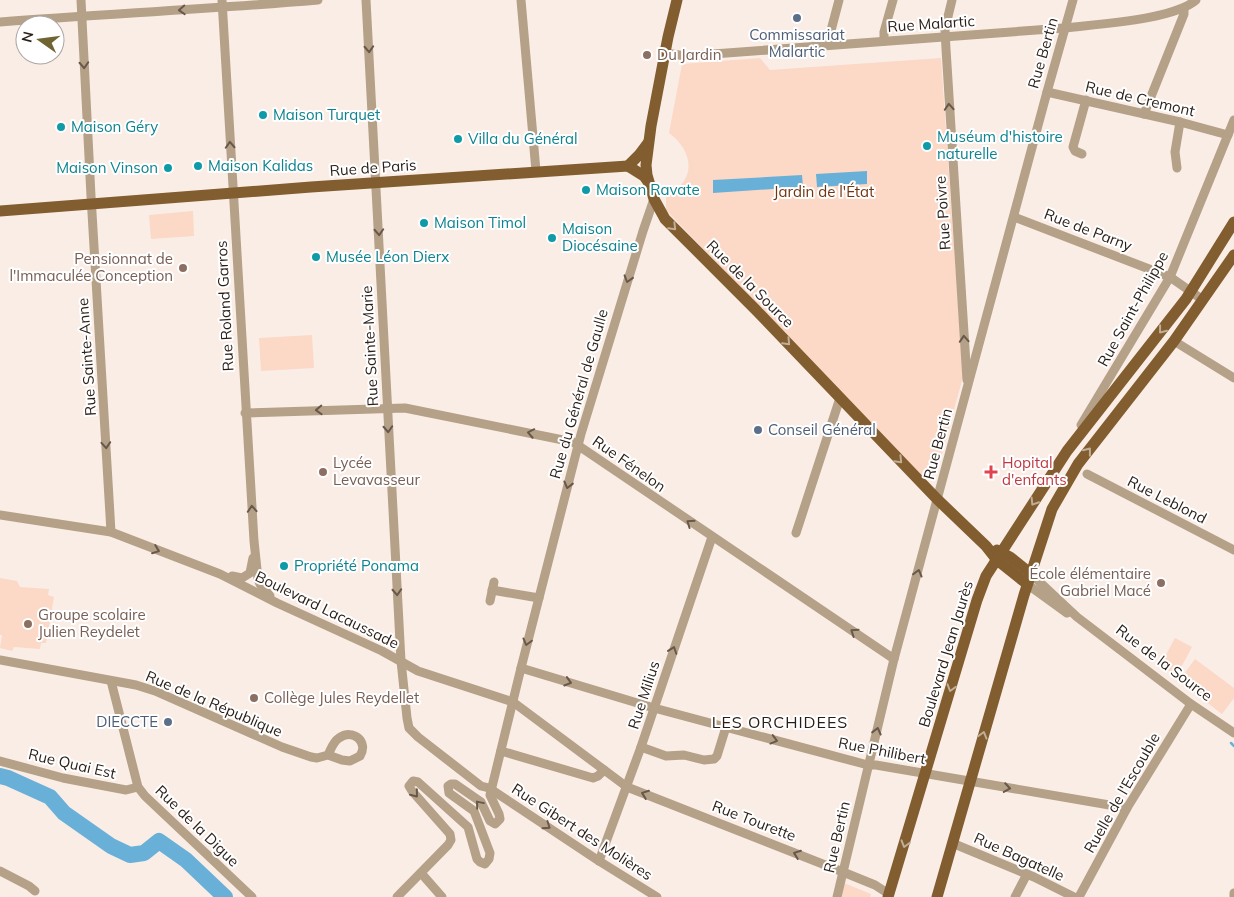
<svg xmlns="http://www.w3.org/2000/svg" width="1234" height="897" font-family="Mulish,sans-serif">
	<rect width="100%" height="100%" fill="#faede6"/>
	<!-- green -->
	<g fill="#fcd8c7">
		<path d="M760,58l10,12 171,-12 22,319 -26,94 -6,7 -10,-2 -255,-266v-14c4,-3 10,-5 13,-9 18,-18 8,-41 -10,-54l13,-69z"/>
		<polygon points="193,211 194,236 151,239 149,215"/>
		<polygon points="312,335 314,368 261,371 259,338"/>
		<polygon points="0,578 17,581 20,587 49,589 48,595 54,597 46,643 41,643 40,649 14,647 12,651 0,648 2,635 0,635"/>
		<polygon points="1175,638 1192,647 1177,675 1160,666"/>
		<polygon points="1195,659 1234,688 1234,698 1222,714 1179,681"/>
		<polygon points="844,883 871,894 870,897 840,897"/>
	</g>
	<!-- water -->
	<g fill="#69b0d8">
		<polygon points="867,171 867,184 817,187 816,174"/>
		<polygon points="802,175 803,187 713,193 713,180"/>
	</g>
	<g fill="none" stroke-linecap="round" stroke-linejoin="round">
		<!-- stream -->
		<polyline stroke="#69b0d8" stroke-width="2.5" points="1231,743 1234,746"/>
		<!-- river -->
		<polyline stroke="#69b0d8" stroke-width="16" points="0,776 8,778 50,797 64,813 111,846 130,855 144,853 159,841 186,860 225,897"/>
		<!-- minor -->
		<g stroke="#b5a088" stroke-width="9">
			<polyline points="81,0 91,196 111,532"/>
			<polyline points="222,0 254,541 258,579 260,584 270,596"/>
			<polyline points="366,0 401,661 407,718 409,728 418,737 481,786 489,788 599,861 657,897"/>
			<polyline points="521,0 536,171"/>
			<polyline points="952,0 945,29 946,49 967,380"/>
			<path d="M0,22c106,-8 212,-13 318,-22"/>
			<polyline points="884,41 884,32 893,0"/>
			<polyline points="830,45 829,38 839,0"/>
			<path d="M665,53l21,3 378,-28c33,-4 109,-8 132,-28"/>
			<polyline points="1047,92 1180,122 1228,135"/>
			<polyline points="1144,114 1184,14 1184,9"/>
			<polyline points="1082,154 1075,151 1073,147 1086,100"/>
			<polyline points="1177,168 1175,152 1180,122"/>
			<polyline points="1014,217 1170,277 1203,300"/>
			<polyline points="1174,341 1234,378"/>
			<polyline points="245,413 405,408 573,442 894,659"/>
			<polyline points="1081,425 1170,277 1234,120"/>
			<polyline points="1087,474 1234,550"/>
			<polyline points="0,515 111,532 220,574 277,603 382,651 418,671 513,702 627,787 843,872 875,885 889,894"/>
			<polyline points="796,533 840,398"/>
			<polyline points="1030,573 1077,617 1191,704 1234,733"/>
			<polyline points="232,576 242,578 250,573 253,558"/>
			<polyline points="1027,584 1067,613"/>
			<polyline points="492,590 539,598"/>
			<polyline points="490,601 494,582"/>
			<path d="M0,660l136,25 19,6 127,56 29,10 6,1 11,-3 14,5 8,1 10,-5c9,-14 -7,-28 -21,-18 -6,4 -8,11 -11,17"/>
			<polyline points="521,668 654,708 868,765 876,765 1127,808"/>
			<polyline points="111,681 138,787 145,796 252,897"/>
			<polyline points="641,747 666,756 684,755 704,760 714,759 717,756 726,727"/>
			<polyline points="501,751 593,778 598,776 604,770"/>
			<polyline points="0,761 63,778 126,790 138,787"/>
			<polyline points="952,843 1034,877 1074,897"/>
			<polyline points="599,861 641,747 712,537"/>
			<polyline points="0,871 29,886 35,891"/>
			<polyline points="421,873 442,897"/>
			<polyline points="397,897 448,845 451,840 450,834 412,791 409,786 413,781 418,782 468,827 477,859 480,862 485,864 489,859 490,853 474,811 449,793 448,786 451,784 455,784 481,802 490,821 495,824 500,819 499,814 490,795 521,668 581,434 643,231 654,199"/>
			<polyline points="837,897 894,659 1047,92 1073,0"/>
			<polyline points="1015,897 1027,874"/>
			<polyline points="1079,897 1127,808 1191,704"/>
			<polyline points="1234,897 1234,893"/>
		</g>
		<!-- major -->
		<g stroke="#825d2f" stroke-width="11">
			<polyline points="677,0 668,37 651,126 646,165 647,175 654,199 665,219 755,309 937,499 986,546 997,560 1027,584"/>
			<polyline points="628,166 639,155 648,143"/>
			<polyline points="0,211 311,187 628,166 644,176 649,183"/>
			<polyline points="997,550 1010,557 1030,573"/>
			<polyline points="888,897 977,600 986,576 1067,451 1186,299 1234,222"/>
			<polyline points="937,897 1024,595 1052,509 1078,464 1174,341 1234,255"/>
		</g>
	</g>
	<!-- one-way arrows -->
	<defs><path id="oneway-chevron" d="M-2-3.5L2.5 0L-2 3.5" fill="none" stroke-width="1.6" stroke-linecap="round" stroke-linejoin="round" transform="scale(1.25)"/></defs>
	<g stroke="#68584a">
		<use href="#oneway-chevron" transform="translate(182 10) rotate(177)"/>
		<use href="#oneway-chevron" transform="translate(369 49) rotate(87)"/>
		<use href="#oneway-chevron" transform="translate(84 65) rotate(87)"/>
		<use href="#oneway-chevron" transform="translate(949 107) rotate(-94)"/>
		<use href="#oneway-chevron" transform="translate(230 145) rotate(-93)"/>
		<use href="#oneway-chevron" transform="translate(379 232) rotate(87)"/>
		<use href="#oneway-chevron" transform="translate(628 279) rotate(107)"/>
		<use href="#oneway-chevron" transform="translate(964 339) rotate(-94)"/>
		<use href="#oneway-chevron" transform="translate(319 410) rotate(178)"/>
		<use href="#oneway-chevron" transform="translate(388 429) rotate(87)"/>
		<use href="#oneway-chevron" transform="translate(531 433) rotate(-169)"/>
		<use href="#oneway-chevron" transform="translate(106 445) rotate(86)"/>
		<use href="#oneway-chevron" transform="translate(568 485) rotate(104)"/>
		<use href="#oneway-chevron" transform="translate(252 509) rotate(-94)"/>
		<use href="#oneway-chevron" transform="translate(690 523) rotate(-145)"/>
		<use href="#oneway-chevron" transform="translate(156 550) rotate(21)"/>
		<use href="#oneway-chevron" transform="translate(918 573) rotate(-75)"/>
		<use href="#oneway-chevron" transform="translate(397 592) rotate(87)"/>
		<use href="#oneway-chevron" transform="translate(854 632) rotate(-146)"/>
		<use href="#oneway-chevron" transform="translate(527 642) rotate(105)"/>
		<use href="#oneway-chevron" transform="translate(673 650) rotate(-71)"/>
		<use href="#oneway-chevron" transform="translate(568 682) rotate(17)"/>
		<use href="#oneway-chevron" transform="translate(877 731) rotate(-76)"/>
		<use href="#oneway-chevron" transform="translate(774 740) rotate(15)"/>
		<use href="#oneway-chevron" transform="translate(1007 788) rotate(9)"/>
		<use href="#oneway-chevron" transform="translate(415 794) rotate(51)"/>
		<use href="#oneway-chevron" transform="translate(645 794) rotate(-159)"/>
		<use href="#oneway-chevron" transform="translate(479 804) rotate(-130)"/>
		<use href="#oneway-chevron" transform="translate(547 826) rotate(34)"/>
		<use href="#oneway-chevron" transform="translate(797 854) rotate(-159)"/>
	</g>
	<g stroke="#c0ae97">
		<use href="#oneway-chevron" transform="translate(673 227) rotate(45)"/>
		<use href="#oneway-chevron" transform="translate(1162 330) rotate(128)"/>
		<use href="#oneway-chevron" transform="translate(787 342) rotate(46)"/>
		<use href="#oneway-chevron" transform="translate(1088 451) rotate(-52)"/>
		<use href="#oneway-chevron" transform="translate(899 460) rotate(46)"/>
		<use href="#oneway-chevron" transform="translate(1034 502) rotate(122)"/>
		<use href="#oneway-chevron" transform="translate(951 688) rotate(107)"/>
		<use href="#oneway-chevron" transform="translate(983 735) rotate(-74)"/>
		<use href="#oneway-chevron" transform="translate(905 844) rotate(106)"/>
	</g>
	<!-- markers -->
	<g fill="#5c6f8a" stroke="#fff" stroke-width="2">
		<circle cx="797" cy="18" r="5"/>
		<circle cx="758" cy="430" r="5"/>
		<circle cx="168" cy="722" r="5"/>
	</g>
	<g fill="#8d6e63" stroke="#fff" stroke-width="2">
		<circle cx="647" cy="55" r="5"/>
		<circle cx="183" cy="268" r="5"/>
		<circle cx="323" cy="472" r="5"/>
		<circle cx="1161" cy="583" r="5"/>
		<circle cx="28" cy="624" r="5"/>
		<circle cx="254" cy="698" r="5"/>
	</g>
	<g fill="#0f9aa8" stroke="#fff" stroke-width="2">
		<circle cx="263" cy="115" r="5"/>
		<circle cx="61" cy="127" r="5"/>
		<circle cx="458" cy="139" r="5"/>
		<circle cx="927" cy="146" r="5"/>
		<circle cx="198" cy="166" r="5"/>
		<circle cx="168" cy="168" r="5"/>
		<circle cx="586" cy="190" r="5"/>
		<circle cx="424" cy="223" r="5"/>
		<circle cx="552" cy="238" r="5"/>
		<circle cx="316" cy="257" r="5"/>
		<circle cx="284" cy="566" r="5"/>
	</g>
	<path fill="#e0444e" stroke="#fff" stroke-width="2" d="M988.5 464.5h5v5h5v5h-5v5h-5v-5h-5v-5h5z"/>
	<g text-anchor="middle" stroke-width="4" stroke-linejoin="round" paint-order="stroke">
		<!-- street labels -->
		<g font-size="15" fill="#291d17" stroke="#fff">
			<text transform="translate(931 24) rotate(-4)" y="5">Rue Malartic</text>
			<text transform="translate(1043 53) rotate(-74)" y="5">Rue Bertin</text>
			<text transform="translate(1140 99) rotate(13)" y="5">Rue de Cremont</text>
			<text transform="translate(373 168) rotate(-4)" y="5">Rue de Paris</text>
			<text transform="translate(943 213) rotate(-94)" y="5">Rue Poivre</text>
			<text transform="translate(1088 230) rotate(21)" y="5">Rue de Parny</text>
			<text transform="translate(750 284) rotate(45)" y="5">Rue de la Source</text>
			<text transform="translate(225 306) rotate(-93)" y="5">Rue Roland Garros</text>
			<text transform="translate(1133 309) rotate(-61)" y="5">Rue Saint-Philippe</text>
			<text transform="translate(370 346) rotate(-93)" y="5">Rue Sainte-Marie</text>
			<text transform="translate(87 357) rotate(-94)" y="5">Rue Sainte-Anne</text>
			<text transform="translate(579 394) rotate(-74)" y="5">Rue du Général de Gaulle</text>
			<text transform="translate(938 444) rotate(-75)" y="5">Rue Bertin</text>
			<text transform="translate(629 464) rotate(35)" y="5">Rue Fénelon</text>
			<text transform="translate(1167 500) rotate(27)" y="5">Rue Leblond</text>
			<text transform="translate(327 610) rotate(26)" y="5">Boulevard Lacaussade</text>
			<text transform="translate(946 654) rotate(-73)" y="5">Boulevard Jean Jaurès</text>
			<text transform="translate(1164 663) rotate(37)" y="5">Rue de la Source</text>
			<text transform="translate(644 695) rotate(-72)" y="5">Rue Milius</text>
			<text transform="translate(214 704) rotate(23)" y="5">Rue de la République</text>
			<text transform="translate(882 751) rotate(11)" y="5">Rue Philibert</text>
			<text transform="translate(72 764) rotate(13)" y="5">Rue Quai Est</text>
			<text transform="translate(1122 793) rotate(-60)" y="5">Ruelle de l'Escouble</text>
			<text transform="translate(754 821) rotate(21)" y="5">Rue Tourette</text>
			<text transform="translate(197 826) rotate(44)" y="5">Rue de la Digue</text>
			<text transform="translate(582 832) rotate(33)" y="5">Rue Gibert des Molières</text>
			<text transform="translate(837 837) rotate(-77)" y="5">Rue Bertin</text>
			<text transform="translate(1019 857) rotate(24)" y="5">Rue Bagatelle</text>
		</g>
		<!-- service labels -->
		<g font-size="15" fill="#4e5e75" stroke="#fff">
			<text x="797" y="40">Commissariat<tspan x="797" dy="17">Malartic</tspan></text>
			<text x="768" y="435" text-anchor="start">Conseil Général</text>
			<text x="158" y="727" text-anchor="end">DIECCTE</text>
		</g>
		<!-- education labels -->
		<g font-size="15" fill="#785e54" stroke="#fff" text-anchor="start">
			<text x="657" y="60">Du Jardin</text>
			<text x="173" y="264" text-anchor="end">Pensionnat de<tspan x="173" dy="17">l'Immaculée Conception</tspan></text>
			<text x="333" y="468">Lycée<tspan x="333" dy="17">Levavasseur</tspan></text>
			<text x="1151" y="579" text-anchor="end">École élémentaire<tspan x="1151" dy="17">Gabriel Macé</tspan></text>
			<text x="38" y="620">Groupe scolaire<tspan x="38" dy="17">Julien Reydelet</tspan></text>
			<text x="264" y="703">Collège Jules Reydellet</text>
		</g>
		<!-- culture labels -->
		<g font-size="15" fill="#0d838f" stroke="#fff" text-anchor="start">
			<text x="273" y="120">Maison Turquet</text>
			<text x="71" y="132">Maison Géry</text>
			<text x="937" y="142">Muséum d'histoire<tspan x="937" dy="17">naturelle</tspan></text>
			<text x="468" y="144">Villa du Général</text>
			<text x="208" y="171">Maison Kalidas</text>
			<text x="158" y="173" text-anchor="end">Maison Vinson</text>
			<text x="596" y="195">Maison Ravate</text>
			<text x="434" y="228">Maison Timol</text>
			<text x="562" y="234">Maison<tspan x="562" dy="17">Diocésaine</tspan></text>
			<text x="326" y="262">Musée Léon Dierx</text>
			<text x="294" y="571">Propriété Ponama</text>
		</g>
		<!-- park labels -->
		<g font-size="15" fill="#723512" stroke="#fff">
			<text x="824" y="197">Jardin de l'État</text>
		</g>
		<!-- health labels -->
		<g font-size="15" fill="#be3a42" stroke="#fff" text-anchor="start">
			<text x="1002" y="468">Hopital<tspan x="1002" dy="17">d'enfants</tspan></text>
		</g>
		<!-- neighbourhood labels -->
		<g font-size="16" letter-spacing="1" fill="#291d17" stroke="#fff">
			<text x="780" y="728">LES ORCHIDEES</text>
		</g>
	</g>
	<!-- north arrow -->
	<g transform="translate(40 40) rotate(284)"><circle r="24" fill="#ffffff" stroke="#a9a5a2"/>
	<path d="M0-4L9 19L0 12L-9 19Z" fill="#706532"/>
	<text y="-8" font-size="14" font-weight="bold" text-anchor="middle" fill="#291d17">N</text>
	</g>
</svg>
